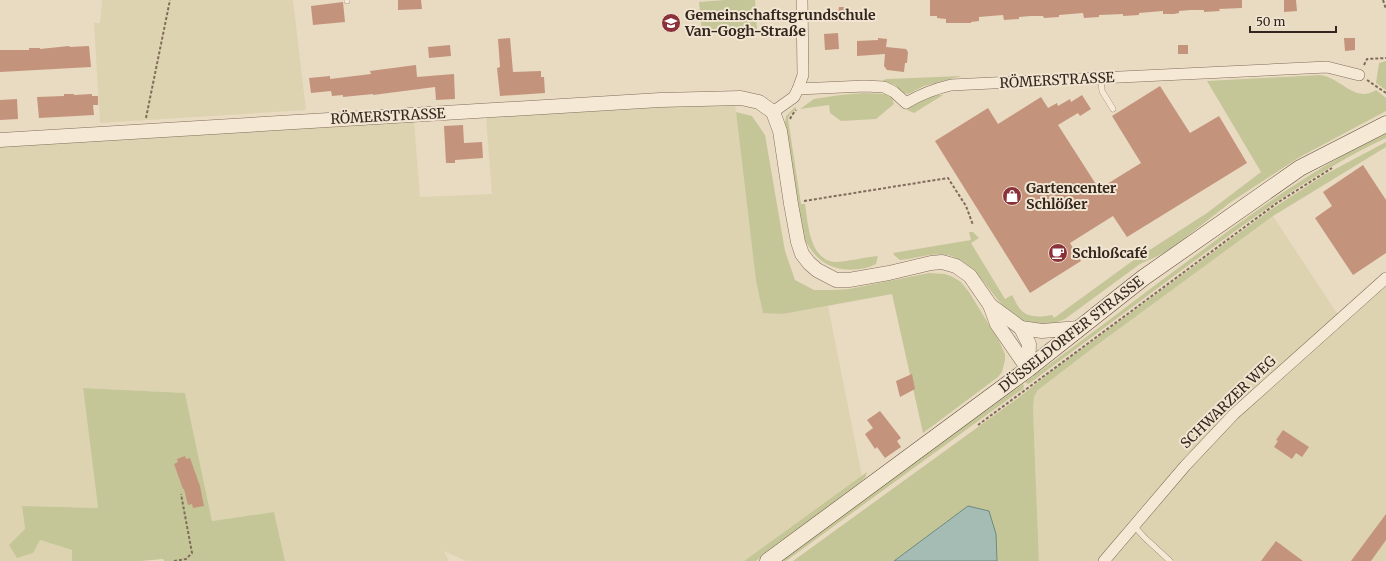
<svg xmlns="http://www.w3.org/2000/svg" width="1386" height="561" font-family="Merriweather,serif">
	<rect width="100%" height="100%" fill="#e9dac2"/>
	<!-- farmland -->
	<g fill="#ded3b1">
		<polygon points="102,0 293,0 306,110 100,123 94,23 100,23"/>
		<polygon points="735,104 756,281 783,314 828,306 862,476 744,561 466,561 444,551 449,561 285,561 274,512 212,521 185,393 83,388 98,508 22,507 25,529 40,540 72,550 72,561 0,561 0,147 414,121 420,197 492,194 486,118 659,107"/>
		<polygon points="1273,216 1342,321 1386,285 1386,561 1039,561 1033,409 1034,397 1038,390 1093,348"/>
	</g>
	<!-- green -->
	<g fill="#c5c698">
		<polygon points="725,0 755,0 757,30 702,34 699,2"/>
		<polygon points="1386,61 1386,90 1376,83 1379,63"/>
		<path d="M1320,75c20,2 36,29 56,15l10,8v13l-88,47 -67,44 -59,46 -14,8 -18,8 -75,55c-7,3 -16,7 -24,7 -41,-2 -52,-54 -87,-69 -17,-7 -36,2 -54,3l-6,-5 -1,-2 78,-13 -2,-8h4l6,6 -8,5 34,56 7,-4c3,5 6,13 11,17 8,6 20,5 29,3l2,3 77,-56 76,-49 54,-41 -54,-91z"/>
		<polygon points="962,76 924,86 908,94 904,93 895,85 883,81 883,80 887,79"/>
		<polygon points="864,93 885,94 892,98 894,104 876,119 841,121 830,113 829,105 800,109 814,99 840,95"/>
		<polygon points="935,95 943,95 914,113 907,110 913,105"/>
		<path d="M795,107l1,2 -6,5 -2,5 13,85h4c3,18 4,56 30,58 10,0 32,-5 43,-6l-2,8c-15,8 -40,8 -54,-3 -8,-6 -13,-14 -18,-22l-20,-110 2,-13z"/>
		<polygon points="736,112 752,116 765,135 785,251 795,280 814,290 834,290 849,289 929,273 945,274 953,277 961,282 969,292 999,341 1005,354 1005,360 1002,372 998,377 923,433 892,294 783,314 763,313 756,281"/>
		<path d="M1386,133v5c-75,35 -141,86 -208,135 -49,37 -99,73 -148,110l-2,1 -3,-2c59,-42 116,-87 175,-130 59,-44 119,-87 186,-119z"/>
		<polygon points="1386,142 1386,147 1273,216 1093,348 1038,390 1034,397 1033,409 1039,561 997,561 996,534 968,506 894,561 793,561 1018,398 1052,371 1269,211 1324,175"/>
		<polygon points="1023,384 1024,386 1023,389 1014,395 786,561 778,561"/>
		<polygon points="83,388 185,393 212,521 274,512 285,561 164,561 163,559 141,561 72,561 72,550 40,540 33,553 17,558 9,545 25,529 22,506 98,508"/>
		<polygon points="867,472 865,478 860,482 756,561 744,561"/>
	</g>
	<!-- water -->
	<polygon fill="#a4bcb3" stroke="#6c8980" points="968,506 989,511 996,534 997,561 894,561"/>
	<!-- building -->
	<g fill="#c4937c">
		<polygon points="398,0 421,0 422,9 398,10"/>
		<polygon points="930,0 1242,0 1242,8 1219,9 1220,11 1204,12 1204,10 1191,10 1179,11 1179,13 1174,14 1163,14 1163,11 1139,13 1139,15 1123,16 1123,14 1099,15 1099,17 1084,18 1083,13 1059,15 1059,17 1044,18 1043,16 1031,16 1019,17 1019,19 1004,20 1003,15 979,17 979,21 971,22 971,23 946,23 946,19 937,18 937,16 930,16"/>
		<polygon points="1284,0 1296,0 1297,11 1284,12"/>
		<polygon points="343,2 345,22 313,25 311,6"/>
		<polygon points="839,7 849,7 849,16 838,16"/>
		<polygon points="838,33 839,49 825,50 824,34"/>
		<polygon points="510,38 513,72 541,71 541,77 544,77 545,93 500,96 497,68 500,67 498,39"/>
		<polygon points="878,38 887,39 886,47 906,49 908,52 907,63 905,63 904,72 887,70 884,66 885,54 857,56 857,41 878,40"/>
		<polygon points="1344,38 1355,38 1355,50 1345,51"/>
		<polygon points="450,45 451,56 429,58 428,47"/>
		<rect x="1178" y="45" width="10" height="9"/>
		<polygon points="69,46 70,47 89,46 91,67 0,72 0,50 29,50 29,48 40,48 40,49"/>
		<polygon points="416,65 417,77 454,74 455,99 436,100 435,87 373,95 373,94 343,97 343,95 332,96 331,91 311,93 309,78 330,76 330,79 371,74 370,71"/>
		<polygon points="1160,86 1190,133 1219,116 1247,163 1127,237 1113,216 1070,243 1081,261 1030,293 935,141 988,108 998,124 1041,97 1048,108 1057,103 1058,106 1070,99 1071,102 1082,95 1091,109 1080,116 1078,113 1058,125 1099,189 1141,163 1112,116"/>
		<polygon points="64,94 74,94 74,95 92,94 92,96 98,96 98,105 93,105 94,115 39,118 37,97 64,96"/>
		<polygon points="17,99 18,119 0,120 0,100"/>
		<polygon points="463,125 464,143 482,142 483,158 455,160 455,163 446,163 444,126"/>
		<polygon points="1363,165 1386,200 1386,253 1353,275 1315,218 1332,206 1323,192"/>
		<polygon points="912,374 915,389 900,397 896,381"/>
		<polygon points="880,411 901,438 897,441 901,447 885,458 877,447 875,449 865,434 873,428 867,420"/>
		<polygon points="1283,430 1309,447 1302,457 1296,453 1292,459 1274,447 1278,441 1276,440"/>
		<polygon points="185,456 186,459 190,458 200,486 204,506 193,508 192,504 188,505 184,489 183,489 174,464 178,462 177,459"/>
		<polygon points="1386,514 1386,540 1371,561 1351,561"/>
		<polygon points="1276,541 1303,561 1261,561"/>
	</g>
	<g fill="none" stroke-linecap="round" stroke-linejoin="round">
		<defs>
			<g id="service">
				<polyline points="347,0 347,1"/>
				<polyline points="1101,78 1102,91 1113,109"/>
				<polyline points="1134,526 1145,538 1170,561"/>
			</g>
			<g id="minor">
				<polyline points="798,89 803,75 802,0"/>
				<path d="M773,112l21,-15 4,-8 67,-3 19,1 10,5 12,11c15,-9 28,-14 45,-18l376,-18 32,8"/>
				<polyline points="1104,561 1185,466 1234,414 1386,278"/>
			</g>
			<g id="tertiary">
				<polyline points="0,140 660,100 741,98 759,102 773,112 780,131 791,204 798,242 802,254 809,263 817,270 836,280 849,280 889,273 931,263 942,262 956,266 970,276 990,305 997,324 1028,369"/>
				<polyline points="990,305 1021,328 1029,344 1028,369"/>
				<polyline points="1021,328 1042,331 1079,328"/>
			</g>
			<polyline id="secondary" points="768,561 1028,369 1143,278 1300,168 1386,124"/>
		</defs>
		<!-- service casing -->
		<use href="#service" stroke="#816c5b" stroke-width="6"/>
		<!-- minor casing -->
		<use href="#minor" stroke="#816c5b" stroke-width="12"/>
		<!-- tertiary casing -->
		<use href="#tertiary" stroke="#816c5b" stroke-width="15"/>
		<!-- secondary casing -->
		<use href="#secondary" stroke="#634e3e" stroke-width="17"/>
		<!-- path -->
		<g stroke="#816c5b" stroke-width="2" stroke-dasharray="3 2" stroke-linecap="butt">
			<polyline points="1383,0 1386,9"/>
			<polyline points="1364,65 1367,59 1386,58"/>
			<polyline points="1367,80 1386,93"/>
			<polyline points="146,118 170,0"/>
			<polyline points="790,119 792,115 796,110"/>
			<polyline points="804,201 948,178 966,206 973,225"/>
			<polyline points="978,425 1277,203 1332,168"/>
			<polyline points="174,561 186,559 192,553 181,494"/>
		</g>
		<!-- service -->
		<use href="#service" stroke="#f5e9d5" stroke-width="5.5"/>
		<!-- minor -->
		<use href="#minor" stroke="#f5e9d5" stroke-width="11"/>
		<!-- tertiary -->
		<use href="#tertiary" stroke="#f5e9d5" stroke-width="14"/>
		<!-- secondary -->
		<use href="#secondary" stroke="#f5e9d5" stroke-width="16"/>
	</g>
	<!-- icons -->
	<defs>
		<symbol id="school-disc" viewBox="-11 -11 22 22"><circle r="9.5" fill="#8b3139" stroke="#f1e5d1"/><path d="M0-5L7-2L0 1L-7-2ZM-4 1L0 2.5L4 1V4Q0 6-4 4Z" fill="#fff"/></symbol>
		<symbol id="shop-disc" viewBox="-11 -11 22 22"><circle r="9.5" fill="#8b3139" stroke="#f1e5d1"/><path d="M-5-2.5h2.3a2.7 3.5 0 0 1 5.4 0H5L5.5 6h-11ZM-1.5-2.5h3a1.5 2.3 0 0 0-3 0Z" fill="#fff"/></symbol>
		<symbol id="cafe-disc" viewBox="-11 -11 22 22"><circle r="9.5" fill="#8b3139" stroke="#f1e5d1"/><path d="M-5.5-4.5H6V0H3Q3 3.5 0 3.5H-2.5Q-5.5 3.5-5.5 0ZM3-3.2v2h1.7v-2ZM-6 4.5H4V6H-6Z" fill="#fff"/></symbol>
	</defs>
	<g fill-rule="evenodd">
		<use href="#school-disc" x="660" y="12" width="22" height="22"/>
		<use href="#shop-disc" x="1001" y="185" width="22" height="22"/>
		<use href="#cafe-disc" x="1047" y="242" width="22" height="22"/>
	</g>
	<g text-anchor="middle" stroke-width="4" stroke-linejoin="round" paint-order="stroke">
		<!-- poi labels -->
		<g font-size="14" font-weight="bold" fill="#33261e" stroke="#f1e5d1" text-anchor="start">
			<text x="685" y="20">Gemeinschaftsgrundschule<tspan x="685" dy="16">Van-Gogh-Straße</tspan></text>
			<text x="1026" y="193">Gartencenter<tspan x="1026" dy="16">Schlößer</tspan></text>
			<text x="1072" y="258">Schloßcafé</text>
		</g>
		<!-- street labels -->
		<g font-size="14" fill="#33261e" stroke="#f1e5d1">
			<text transform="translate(1057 80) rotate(-3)" y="5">RÖMERSTRASSE</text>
			<text transform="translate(388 116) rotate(-3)" y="5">RÖMERSTRASSE</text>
			<text transform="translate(1071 334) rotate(-38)" y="5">DÜSSELDORFER STRASSE</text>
			<text transform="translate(1228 402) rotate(-44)" y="5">SCHWARZER WEG</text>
		</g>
	</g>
	<!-- scale -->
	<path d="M1250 26v6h86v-6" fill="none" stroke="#33261e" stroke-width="2"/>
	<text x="1256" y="26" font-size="12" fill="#33261e" stroke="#f1e5d1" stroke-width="3" paint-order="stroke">50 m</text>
</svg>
